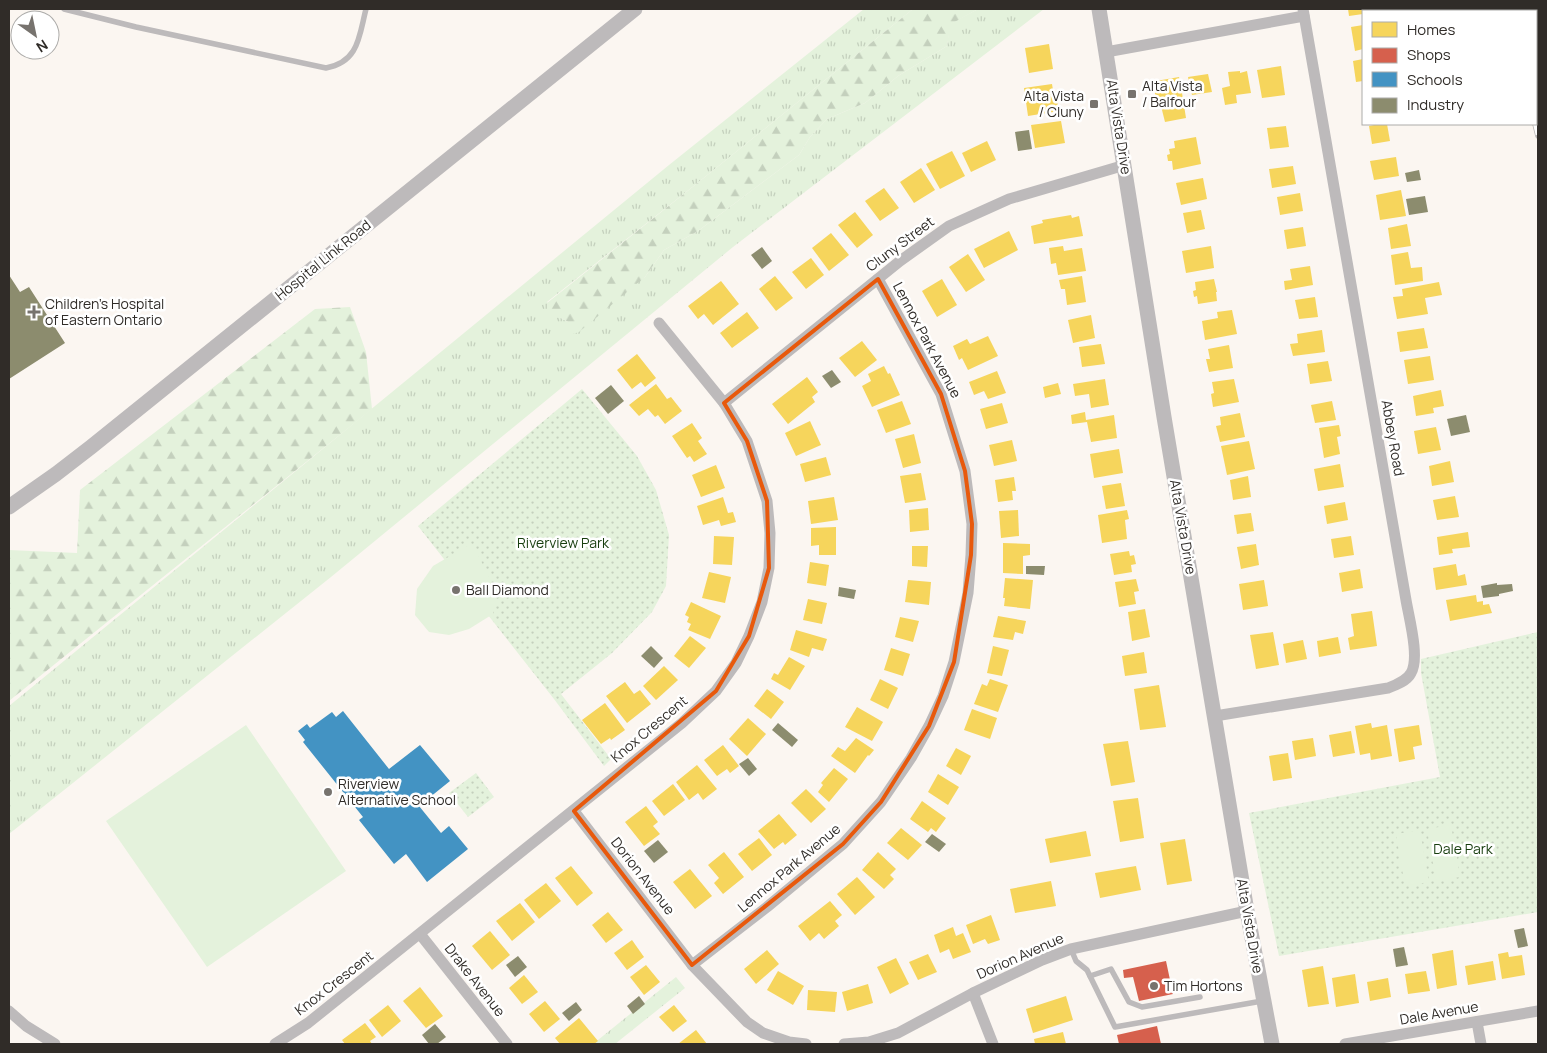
<svg xmlns="http://www.w3.org/2000/svg" width="1547" height="1053" font-family="Manrope,sans-serif">
	<defs>
		<pattern id="grass-tufts" width="24" height="20" patternUnits="userSpaceOnUse" patternTransform="scale(1.25)"><rect width="24" height="20" fill="#e4f2dc"/><path d="M3 7l-1-3M5 7V3M7 7l1-3M15 17l-1-3M17 17v-4M19 17l1-3" fill="none" stroke="#c4d0bd"/></pattern>
		<pattern id="forest-firs" width="22" height="20" patternUnits="userSpaceOnUse" patternTransform="scale(1.25)"><rect width="22" height="20" fill="#e4f2dc"/><path d="M5 1l3.5 6h-7zM16 11l3.5 6h-7z" fill="#c4d0bd"/></pattern>
		<pattern id="park-dots" width="8" height="8" patternUnits="userSpaceOnUse" patternTransform="scale(1.25)"><rect width="8" height="8" fill="#e4f2dc"/><path d="M2 2h.1M6 6h.1" fill="none" stroke="#c4d0bd" stroke-width="1.8" stroke-linecap="round"/></pattern>
	</defs>
	<rect width="100%" height="100%" fill="#fbf6f1"/>
	<!-- grass -->
	<g fill="url(#grass-tufts)">
		<polygon points="864,9 913,9 695,185 547,302 561,318 568,322 645,277 664,250 698,231 799,155 810,137 827,119 865,103 898,76 947,46 950,24 978,9 1044,9 733,247 331,577 9,834 9,706 669,165"/>
		<polygon points="676,977 685,988 615,1044 593,1044"/>
	</g>
	<!-- forest -->
	<g fill="url(#forest-firs)">
		<polygon points="913,9 978,9 951,24 947,46 898,76 865,103 827,119 810,137 799,155 698,231 664,250 645,277 579,332 570,335 568,322 561,318 548,317 547,303 695,185"/>
		<polygon points="350,307 366,352 372,409 9,701 9,550 77,553 80,490 315,309"/>
	</g>
	<!-- park -->
	<g fill="url(#park-dots)">
		<polygon points="582,389 637,456 656,490 669,535 666,586 652,612 612,653 561,694 611,759 604,766 554,699 418,526"/>
		<polygon points="1538,632 1538,912 1279,956 1249,813 1440,777 1421,673 1421,659"/>
		<polygon points="476,773 494,797 468,817 449,793"/>
	</g>
	<!-- garden -->
	<g fill="#e4f2dc">
		<polygon points="469,545 474,547 496,591 493,614 469,629 449,635 429,632 415,615 417,589 433,566"/>
		<polygon points="246,725 346,871 207,967 106,821"/>
		<polygon points="1451,825 1460,877 1436,881 1427,829"/>
		<polygon points="1420,830 1429,882 1405,886 1396,834"/>
	</g>
	<!-- homes -->
	<g fill="#f6d55c">
		<polygon points="1348,9 1374,9 1375,11 1363,11 1363,14 1349,16"/>
		<polygon points="1363,25 1363,49 1355,51 1351,27"/>
		<polygon points="1049,44 1053,69 1029,73 1025,48"/>
		<polygon points="1363,59 1363,81 1356,82 1353,61"/>
		<polygon points="1281,66 1285,95 1262,98 1257,70"/>
		<polygon points="1240,71 1240,73 1247,71 1251,93 1236,95 1237,103 1225,105 1222,88 1230,86 1228,72"/>
		<polygon points="1208,74 1212,92 1192,95 1188,77"/>
		<polygon points="1179,77 1180,81 1183,81 1186,93 1182,93 1186,118 1165,122 1160,102 1157,102 1153,85 1156,85 1156,81"/>
		<polygon points="1052,84 1053,90 1055,90 1059,111 1028,116 1024,88"/>
		<polygon points="1061,121 1065,143 1035,148 1031,125"/>
		<polygon points="1379,124 1387,124 1390,141 1372,144 1369,126"/>
		<polygon points="1286,126 1289,147 1270,149 1267,128"/>
		<polygon points="1196,137 1201,164 1173,170 1172,161 1168,161 1167,155 1170,154 1169,149 1175,148 1174,141"/>
		<polygon points="987,141 996,160 971,172 962,153"/>
		<polygon points="952,151 965,176 940,189 926,164"/>
		<polygon points="1396,157 1399,176 1374,180 1370,161"/>
		<polygon points="1293,166 1296,184 1272,188 1269,169"/>
		<polygon points="921,168 935,190 914,203 900,182"/>
		<polygon points="1203,178 1207,199 1181,205 1176,183"/>
		<polygon points="884,188 899,208 880,221 865,201"/>
		<polygon points="1401,190 1406,216 1380,220 1376,195"/>
		<polygon points="1300,193 1303,211 1280,215 1277,197"/>
		<polygon points="1201,210 1205,229 1187,233 1183,213"/>
		<polygon points="855,212 873,235 857,248 838,225"/>
		<polygon points="1071,215 1072,218 1079,216 1083,236 1034,244 1031,226 1043,223 1042,220"/>
		<polygon points="1407,224 1411,246 1391,249 1388,228"/>
		<polygon points="1303,227 1306,246 1287,249 1284,230"/>
		<polygon points="1009,231 1018,250 984,268 974,249"/>
		<polygon points="831,233 849,255 829,271 812,248"/>
		<polygon points="1063,246 1064,251 1082,248 1086,271 1058,275 1056,263 1051,264 1049,248"/>
		<polygon points="1211,246 1214,268 1186,273 1182,251"/>
		<polygon points="1408,252 1411,268 1422,267 1423,281 1395,285 1391,255"/>
		<polygon points="968,254 985,280 966,292 949,267"/>
		<polygon points="811,258 824,275 806,289 792,272"/>
		<polygon points="1310,266 1313,285 1285,290 1284,281 1292,280 1290,269"/>
		<polygon points="775,276 793,298 776,311 759,289"/>
		<polygon points="1082,276 1086,302 1067,305 1065,289 1061,289 1059,280"/>
		<polygon points="942,279 957,305 937,317 922,291"/>
		<polygon points="1214,279 1217,292 1216,292 1217,301 1198,304 1197,296 1194,297 1193,291 1196,290 1195,282"/>
		<polygon points="721,281 739,304 713,325 704,314 698,319 688,306"/>
		<polygon points="1439,282 1442,295 1425,298 1428,314 1397,319 1393,297 1403,296 1402,289"/>
		<polygon points="1315,297 1318,317 1299,319 1295,300"/>
		<polygon points="1232,310 1237,334 1205,340 1202,321 1218,318 1217,312"/>
		<polygon points="747,312 759,328 732,348 720,333"/>
		<polygon points="1091,315 1095,338 1073,343 1068,320"/>
		<polygon points="1424,328 1428,348 1400,352 1397,332"/>
		<polygon points="1322,330 1325,352 1293,356 1290,344 1298,343 1297,334"/>
		<polygon points="988,336 998,356 968,370 962,358 959,360 953,346 967,339 970,344"/>
		<polygon points="862,341 877,360 855,377 839,358"/>
		<polygon points="1101,344 1105,364 1082,367 1079,347"/>
		<polygon points="1229,345 1233,368 1209,372 1206,359 1210,359 1208,349"/>
		<polygon points="637,354 656,378 645,387 641,382 632,389 617,370"/>
		<polygon points="1430,356 1434,380 1408,384 1404,360"/>
		<polygon points="1328,361 1332,381 1310,384 1307,364"/>
		<polygon points="884,366 888,374 890,373 900,395 872,407 862,386 871,381 868,374"/>
		<polygon points="997,371 1006,393 988,399 984,391 974,395 969,382"/>
		<polygon points="807,377 818,392 812,397 815,402 788,424 772,404"/>
		<polygon points="1105,379 1109,405 1091,408 1089,394 1075,396 1073,384"/>
		<polygon points="1234,379 1239,402 1213,407 1211,394 1214,393 1212,382"/>
		<polygon points="1058,383 1061,394 1045,398 1043,387"/>
		<polygon points="656,384 667,399 671,397 682,411 665,424 658,415 655,417 648,409 639,416 629,405"/>
		<polygon points="1441,390 1444,406 1433,408 1434,413 1416,416 1413,396"/>
		<polygon points="902,401 911,424 886,433 877,410"/>
		<polygon points="1332,401 1336,420 1315,423 1311,405"/>
		<polygon points="1002,403 1008,423 986,429 980,409"/>
		<polygon points="1085,412 1086,420 1114,415 1117,438 1091,442 1087,422 1072,424 1071,415"/>
		<polygon points="1240,413 1245,437 1220,442 1216,426 1221,425 1220,417"/>
		<polygon points="810,421 821,445 796,456 785,433"/>
		<polygon points="692,423 702,438 698,441 707,454 694,462 690,456 687,458 672,436"/>
		<polygon points="1339,425 1341,436 1337,437 1340,454 1324,458 1319,428"/>
		<polygon points="1436,427 1441,450 1418,454 1414,431"/>
		<polygon points="914,434 921,463 903,468 895,439"/>
		<polygon points="1012,440 1017,461 994,466 989,445"/>
		<polygon points="1249,441 1255,469 1227,475 1221,446"/>
		<polygon points="1119,449 1123,473 1094,478 1090,454"/>
		<polygon points="826,457 831,475 805,482 800,464"/>
		<polygon points="1450,461 1454,482 1432,486 1429,466"/>
		<polygon points="1340,464 1344,487 1318,491 1314,469"/>
		<polygon points="716,465 725,488 701,497 692,475"/>
		<polygon points="921,473 926,500 905,503 900,476"/>
		<polygon points="1248,476 1251,497 1233,500 1230,480"/>
		<polygon points="1014,477 1016,491 1012,491 1013,500 998,502 995,480"/>
		<polygon points="1121,483 1125,506 1106,509 1102,486"/>
		<polygon points="1455,496 1459,517 1437,520 1433,500"/>
		<polygon points="723,497 728,513 733,512 736,522 721,526 719,520 703,525 697,506"/>
		<polygon points="834,497 838,520 811,524 808,501"/>
		<polygon points="1345,502 1348,520 1327,524 1324,506"/>
		<polygon points="928,508 929,530 910,532 909,510"/>
		<polygon points="1018,510 1019,536 1001,538 999,511"/>
		<polygon points="1127,510 1129,519 1125,520 1127,539 1102,543 1098,515"/>
		<polygon points="1251,513 1254,531 1237,534 1234,515"/>
		<polygon points="836,527 836,555 819,555 819,545 811,546 811,528"/>
		<polygon points="1468,532 1470,547 1452,549 1453,553 1439,555 1437,537"/>
		<polygon points="714,536 734,537 732,565 713,564"/>
		<polygon points="1351,536 1354,555 1334,558 1331,539"/>
		<polygon points="1003,543 1030,544 1030,555 1023,556 1023,574 1003,573"/>
		<polygon points="1256,544 1259,565 1241,569 1237,547"/>
		<polygon points="912,546 928,546 927,567 912,566"/>
		<polygon points="1129,551 1130,556 1134,555 1136,564 1131,565 1132,572 1114,575 1110,554"/>
		<polygon points="810,562 829,565 826,586 807,583"/>
		<polygon points="1456,564 1458,576 1465,574 1467,585 1436,590 1433,568"/>
		<polygon points="1360,569 1363,588 1342,592 1339,573"/>
		<polygon points="709,572 731,577 725,603 702,598"/>
		<polygon points="1005,578 1033,580 1030,609 1004,606 1005,598 1003,598"/>
		<polygon points="1136,579 1139,591 1134,592 1136,604 1119,607 1115,582"/>
		<polygon points="908,580 931,582 929,605 905,602"/>
		<polygon points="1264,580 1268,606 1243,610 1239,584"/>
		<polygon points="1476,595 1477,602 1483,601 1483,605 1489,604 1492,613 1450,621 1446,600"/>
		<polygon points="808,599 827,603 822,624 803,620"/>
		<polygon points="691,602 721,616 710,639 688,630 691,624 687,622 689,617 685,615"/>
		<polygon points="1145,609 1150,637 1132,641 1128,612"/>
		<polygon points="1372,611 1377,646 1350,650 1348,638 1354,636 1351,614"/>
		<polygon points="998,616 1026,621 1023,634 1015,632 1013,640 993,637"/>
		<polygon points="900,617 919,621 913,642 895,637"/>
		<polygon points="796,630 827,639 823,651 812,648 809,657 790,650"/>
		<polygon points="1273,632 1279,665 1256,669 1250,635"/>
		<polygon points="690,636 706,648 689,668 674,656"/>
		<polygon points="1338,637 1341,653 1319,657 1317,641"/>
		<polygon points="1303,640 1307,659 1286,663 1283,644"/>
		<polygon points="993,646 1009,650 1002,676 987,673"/>
		<polygon points="891,648 910,654 903,676 884,670"/>
		<polygon points="1144,652 1147,673 1125,676 1122,656"/>
		<polygon points="789,657 805,666 790,690 771,679 774,673 778,675"/>
		<polygon points="664,666 678,680 656,700 643,686"/>
		<polygon points="880,679 898,688 888,709 870,700"/>
		<polygon points="990,679 1008,685 998,712 974,704 982,684 987,686"/>
		<polygon points="625,682 634,694 640,690 651,704 627,723 606,696"/>
		<polygon points="1159,685 1166,727 1140,730 1134,689"/>
		<polygon points="767,689 784,702 771,719 754,706"/>
		<polygon points="605,703 625,730 611,740 610,738 601,744 582,720"/>
		<polygon points="857,707 883,722 872,741 845,727"/>
		<polygon points="972,709 997,718 990,739 964,730"/>
		<polygon points="748,718 766,734 747,756 729,739"/>
		<polygon points="1371,723 1372,728 1387,725 1392,756 1371,760 1370,753 1360,755 1355,726"/>
		<polygon points="1419,725 1422,745 1413,747 1415,759 1399,762 1394,729"/>
		<polygon points="1351,731 1355,753 1333,757 1329,735"/>
		<polygon points="856,738 874,750 869,756 868,755 855,773 831,756 838,747 845,751"/>
		<polygon points="1313,738 1316,756 1295,760 1292,741"/>
		<polygon points="1128,741 1135,782 1111,786 1103,744"/>
		<polygon points="723,745 739,766 730,773 727,769 717,776 704,760"/>
		<polygon points="956,748 971,756 961,775 946,766"/>
		<polygon points="1288,753 1292,778 1273,781 1269,756"/>
		<polygon points="697,765 717,789 703,800 698,793 689,800 676,782"/>
		<polygon points="834,768 848,779 829,802 818,792 823,785 821,783"/>
		<polygon points="938,774 959,787 948,805 928,792"/>
		<polygon points="673,784 685,800 664,816 652,801"/>
		<polygon points="806,789 826,809 811,823 791,803"/>
		<polygon points="1138,798 1144,838 1120,842 1113,801"/>
		<polygon points="922,801 946,818 936,832 931,828 928,832 910,819"/>
		<polygon points="646,806 658,822 653,826 660,834 644,846 625,822"/>
		<polygon points="779,814 797,835 785,845 783,842 774,849 758,831"/>
		<polygon points="901,828 922,845 908,860 887,843"/>
		<polygon points="1086,831 1091,856 1050,863 1045,839"/>
		<polygon points="759,838 772,855 752,871 738,854"/>
		<polygon points="1185,839 1192,881 1167,885 1160,843"/>
		<polygon points="724,852 744,877 723,894 714,883 719,878 708,865"/>
		<polygon points="878,852 896,869 890,875 894,879 884,889 862,870"/>
		<polygon points="571,866 593,893 577,906 555,878"/>
		<polygon points="1136,866 1141,890 1100,898 1095,873"/>
		<polygon points="690,869 712,896 695,909 673,882"/>
		<polygon points="857,877 875,897 855,915 837,894"/>
		<polygon points="1051,881 1056,906 1015,913 1010,889"/>
		<polygon points="546,883 561,901 539,919 524,900"/>
		<polygon points="830,901 842,915 835,921 839,926 824,939 819,933 810,941 798,926"/>
		<polygon points="520,903 535,922 512,941 496,921"/>
		<polygon points="608,912 623,930 606,943 592,925"/>
		<polygon points="991,915 1000,940 988,944 985,939 973,944 966,925"/>
		<polygon points="953,927 956,936 963,933 971,952 953,959 949,949 940,953 934,935"/>
		<polygon points="490,931 510,955 492,970 472,946"/>
		<polygon points="632,940 644,957 627,970 614,953"/>
		<polygon points="767,950 779,964 756,984 744,969"/>
		<polygon points="1453,950 1457,985 1437,989 1432,954"/>
		<polygon points="1508,952 1509,957 1522,955 1525,975 1502,979 1498,954"/>
		<polygon points="928,954 937,972 918,980 909,962"/>
		<polygon points="896,958 909,984 890,994 877,967"/>
		<polygon points="1493,961 1496,980 1468,985 1465,966"/>
		<polygon points="646,965 660,982 644,995 630,977"/>
		<polygon points="1323,966 1329,1004 1308,1007 1302,970"/>
		<polygon points="778,971 804,986 793,1005 767,990"/>
		<polygon points="1426,971 1430,991 1408,994 1405,974"/>
		<polygon points="1355,974 1359,1003 1336,1007 1332,978"/>
		<polygon points="524,975 538,992 522,1004 509,988"/>
		<polygon points="1388,978 1391,997 1370,1001 1367,982"/>
		<polygon points="868,984 873,1003 847,1011 842,992"/>
		<polygon points="420,987 443,1016 426,1028 403,1001"/>
		<polygon points="808,990 837,992 835,1012 807,1010"/>
		<polygon points="1066,996 1073,1020 1033,1033 1026,1009"/>
		<polygon points="545,1001 560,1019 544,1032 529,1014"/>
		<polygon points="388,1005 401,1021 382,1037 369,1020"/>
		<polygon points="674,1005 687,1021 673,1032 659,1017"/>
		<polygon points="579,1018 598,1041 594,1044 560,1044 555,1038"/>
		<polygon points="365,1023 376,1037 370,1041 372,1044 345,1044 342,1040"/>
		<polygon points="696,1030 707,1044 678,1044"/>
		<polygon points="1063,1032 1066,1044 1035,1044 1034,1039"/>
	</g>
	<!-- shops -->
	<g fill="#d6604d">
		<polygon points="1166,961 1173,994 1139,1001 1133,977 1124,978 1123,970"/>
		<polygon points="1157,1026 1161,1044 1119,1044 1117,1035"/>
	</g>
	<!-- schools -->
	<polygon fill="#4393c3" points="343,711 389,769 420,745 450,781 419,806 441,833 449,826 468,849 427,882 406,854 394,864 359,820 363,817 303,742 305,740 298,731 307,724 310,728 332,712 336,717"/>
	<!-- industry -->
	<g fill="#8c8c6e">
		<polygon points="1029,130 1032,149 1018,151 1015,132"/>
		<polygon points="1419,170 1421,180 1407,182 1405,173"/>
		<polygon points="1425,196 1428,212 1409,215 1406,199"/>
		<polygon points="762,247 772,261 762,269 751,255"/>
		<polygon points="9,275 20,292 29,287 65,343 9,379"/>
		<polygon points="832,370 841,382 831,388 822,376"/>
		<polygon points="611,385 624,401 608,414 595,398"/>
		<polygon points="1466,415 1470,432 1451,436 1447,419"/>
		<polygon points="1026,566 1045,566 1044,575 1026,574"/>
		<polygon points="1497,583 1497,585 1512,584 1513,591 1499,594 1499,596 1483,598 1481,586"/>
		<polygon points="839,587 856,590 854,599 838,596"/>
		<polygon points="651,646 663,658 654,668 641,656"/>
		<polygon points="778,723 798,740 792,747 772,730"/>
		<polygon points="748,758 757,769 749,776 739,764"/>
		<polygon points="932,834 946,844 939,852 925,842"/>
		<polygon points="658,840 668,852 654,863 644,851"/>
		<polygon points="1524,928 1528,946 1518,948 1514,930"/>
		<polygon points="1404,947 1408,965 1396,967 1393,949"/>
		<polygon points="518,956 527,967 515,977 506,965"/>
		<polygon points="639,996 645,1004 633,1014 627,1006"/>
		<polygon points="576,1002 582,1010 569,1021 562,1013"/>
		<polygon points="435,1024 446,1037 437,1044 429,1044 422,1035"/>
	</g>
	<g fill="none" stroke-linecap="round" stroke-linejoin="round">
		<!-- service -->
		<g stroke="#bdbabb" stroke-width="5.5">
			<path d="M64,9l72,18 190,41c33,-6 33,-32 40,-59"/>
			<polyline points="1071,949 1076,961 1087,970 1115,1027 1262,1001"/>
			<polyline points="1090,976 1111,969 1129,1002 1142,1007 1200,997"/>
		</g>
		<!-- minor -->
		<g stroke="#bdbabb" stroke-width="11">
			<polyline points="1106,52 1304,16"/>
			<polyline points="724,403 900,261 949,226 1009,199 1125,165"/>
			<path d="M1215,716l173,-28c8,-3 19,-7 23,-15 9,-15 -2,-55 -5,-73l-103,-591"/>
			<polyline points="574,811 692,965 747,1022 763,1033 789,1042 806,1044"/>
			<polyline points="420,934 507,1044"/>
			<polyline points="692,965 767,907 843,844 881,802 911,758 929,726 943,696 954,662 968,593 971,555 972,524 965,471 941,394 878,279"/>
			<polyline points="973,993 993,1044"/>
			<polyline points="9,1011 26,1026 55,1044"/>
			<polyline points="1477,1022 1481,1044"/>
			<polyline points="275,1044 308,1023 682,723 716,691 736,663 749,636 762,602 769,568 770,533 767,501 747,441 724,403 659,323"/>
			<polyline points="844,1044 869,1042 898,1033 973,993 1042,960 1071,949 1247,911"/>
			<polyline points="1345,1044 1538,1011"/>
		</g>
		<!-- tertiary -->
		<g stroke="#bdbabb" stroke-width="15">
			<polyline points="1099,9 1164,417 1247,911 1272,1044"/>
			<polyline points="9,507 56,474 91,447 635,9"/>
		</g>
		<defs>
			<g id="rail">
				<polyline points="1510,9 1510,11"/>
				<polyline points="1535,124 1538,136"/>
			</g>
		</defs>
		<!-- rail casing -->
		<use href="#rail" stroke="#b8b5b5" stroke-width="5.5"/>
		<!-- rail -->
		<use href="#rail" stroke="#fff" stroke-width="4" stroke-dasharray="11" stroke-linecap="butt"/>
	</g>
	<!-- marked area -->
	<path fill="none" stroke="#e8590c" stroke-width="4" stroke-linejoin="round" d="M878,279l63,115 24,77 7,53 -1,31 -17,107 -25,64 -48,76 -38,42 -151,121 -118,-154 142,-120 33,-55 20,-68 -2,-67 -20,-60 -23,-38z"/>
	<!-- markers -->
	<g fill="#77736e" stroke="#fff" stroke-width="2">
		<rect x="1127" y="89" width="10" height="10" rx="2.5"/>
		<rect x="1089" y="99" width="10" height="10" rx="2.5"/>
		<path d="M31.5 304.5h5v5h5v5h-5v5h-5v-5h-5v-5h5z"/>
		<circle cx="456" cy="590" r="5"/>
		<circle cx="328" cy="792" r="5"/>
		<circle cx="1154" cy="986" r="5"/>
	</g>
	<g text-anchor="middle" stroke-width="5" stroke-linejoin="round" paint-order="stroke">
		<!-- poi labels -->
		<g font-size="14" fill="#302c28" stroke="#fff" text-anchor="start">
			<text x="1142" y="91">Alta Vista<tspan x="1142" dy="16">/ Balfour</tspan></text>
			<text x="1084" y="101" text-anchor="end">Alta Vista<tspan x="1084" dy="16">/ Cluny</tspan></text>
			<text x="45" y="309">Children's Hospital<tspan x="45" dy="16">of Eastern Ontario</tspan></text>
			<text x="466" y="595">Ball Diamond</text>
			<text x="338" y="789">Riverview<tspan x="338" dy="16">Alternative School</tspan></text>
			<text x="1164" y="991">Tim Hortons</text>
		</g>
		<!-- street labels -->
		<g font-size="14" fill="#302c28" stroke="#fff">
			<text transform="translate(1119 127) rotate(81)" y="5">Alta Vista Drive</text>
			<text transform="translate(900 244) rotate(-37)" y="5">Cluny Street</text>
			<text transform="translate(323 260) rotate(-39)" y="5">Hospital Link Road</text>
			<text transform="translate(927 340) rotate(62)" y="5">Lennox Park Avenue</text>
			<text transform="translate(1393 438) rotate(80)" y="5">Abbey Road</text>
			<text transform="translate(1183 527) rotate(80)" y="5">Alta Vista Drive</text>
			<text transform="translate(649 729) rotate(-40)" y="5">Knox Crescent</text>
			<text transform="translate(789 868) rotate(-40)" y="5">Lennox Park Avenue</text>
			<text transform="translate(643 876) rotate(52)" y="5">Dorion Avenue</text>
			<text transform="translate(1250 926) rotate(80)" y="5">Alta Vista Drive</text>
			<text transform="translate(1020 956) rotate(-24)" y="5">Dorion Avenue</text>
			<text transform="translate(475 980) rotate(52)" y="5">Drake Avenue</text>
			<text transform="translate(334 983) rotate(-38)" y="5">Knox Crescent</text>
			<text transform="translate(1439 1013) rotate(-10)" y="5">Dale Avenue</text>
		</g>
		<!-- park labels -->
		<g font-size="14" fill="#183e0f" stroke="#fff">
			<text x="563" y="548">Riverview Park</text>
			<text x="1463" y="854">Dale Park</text>
		</g>
	</g>
	<!-- border -->
	<rect width="1547" height="1053" fill="none" stroke="#302c28" stroke-width="20"/>
	<!-- legend -->
	<rect x="1362" y="10" width="175" height="115" fill="#ffffff" stroke="#acaba9"/>
	<rect x="1372" y="22" width="25" height="15" fill="#f6d55c" stroke="#acaba9"/>
	<text x="1407" y="35" font-size="15" fill="#302c28">Homes</text>
	<rect x="1372" y="48" width="25" height="15" fill="#d6604d" stroke="#acaba9"/>
	<text x="1407" y="60" font-size="15" fill="#302c28">Shops</text>
	<rect x="1372" y="72" width="25" height="15" fill="#4393c3" stroke="#acaba9"/>
	<text x="1407" y="85" font-size="15" fill="#302c28">Schools</text>
	<rect x="1372" y="98" width="25" height="15" fill="#8c8c6e" stroke="#acaba9"/>
	<text x="1407" y="110" font-size="15" fill="#302c28">Industry</text>
	<!-- north arrow -->
	<g transform="translate(35 35) rotate(147)"><circle r="24" fill="#ffffff" stroke="#acaba9"/>
	<path d="M0-4L9 19L0 12L-9 19Z" fill="#77736e"/>
	<text y="-8" font-size="14" font-weight="bold" text-anchor="middle" fill="#302c28">N</text>
	</g>
</svg>
